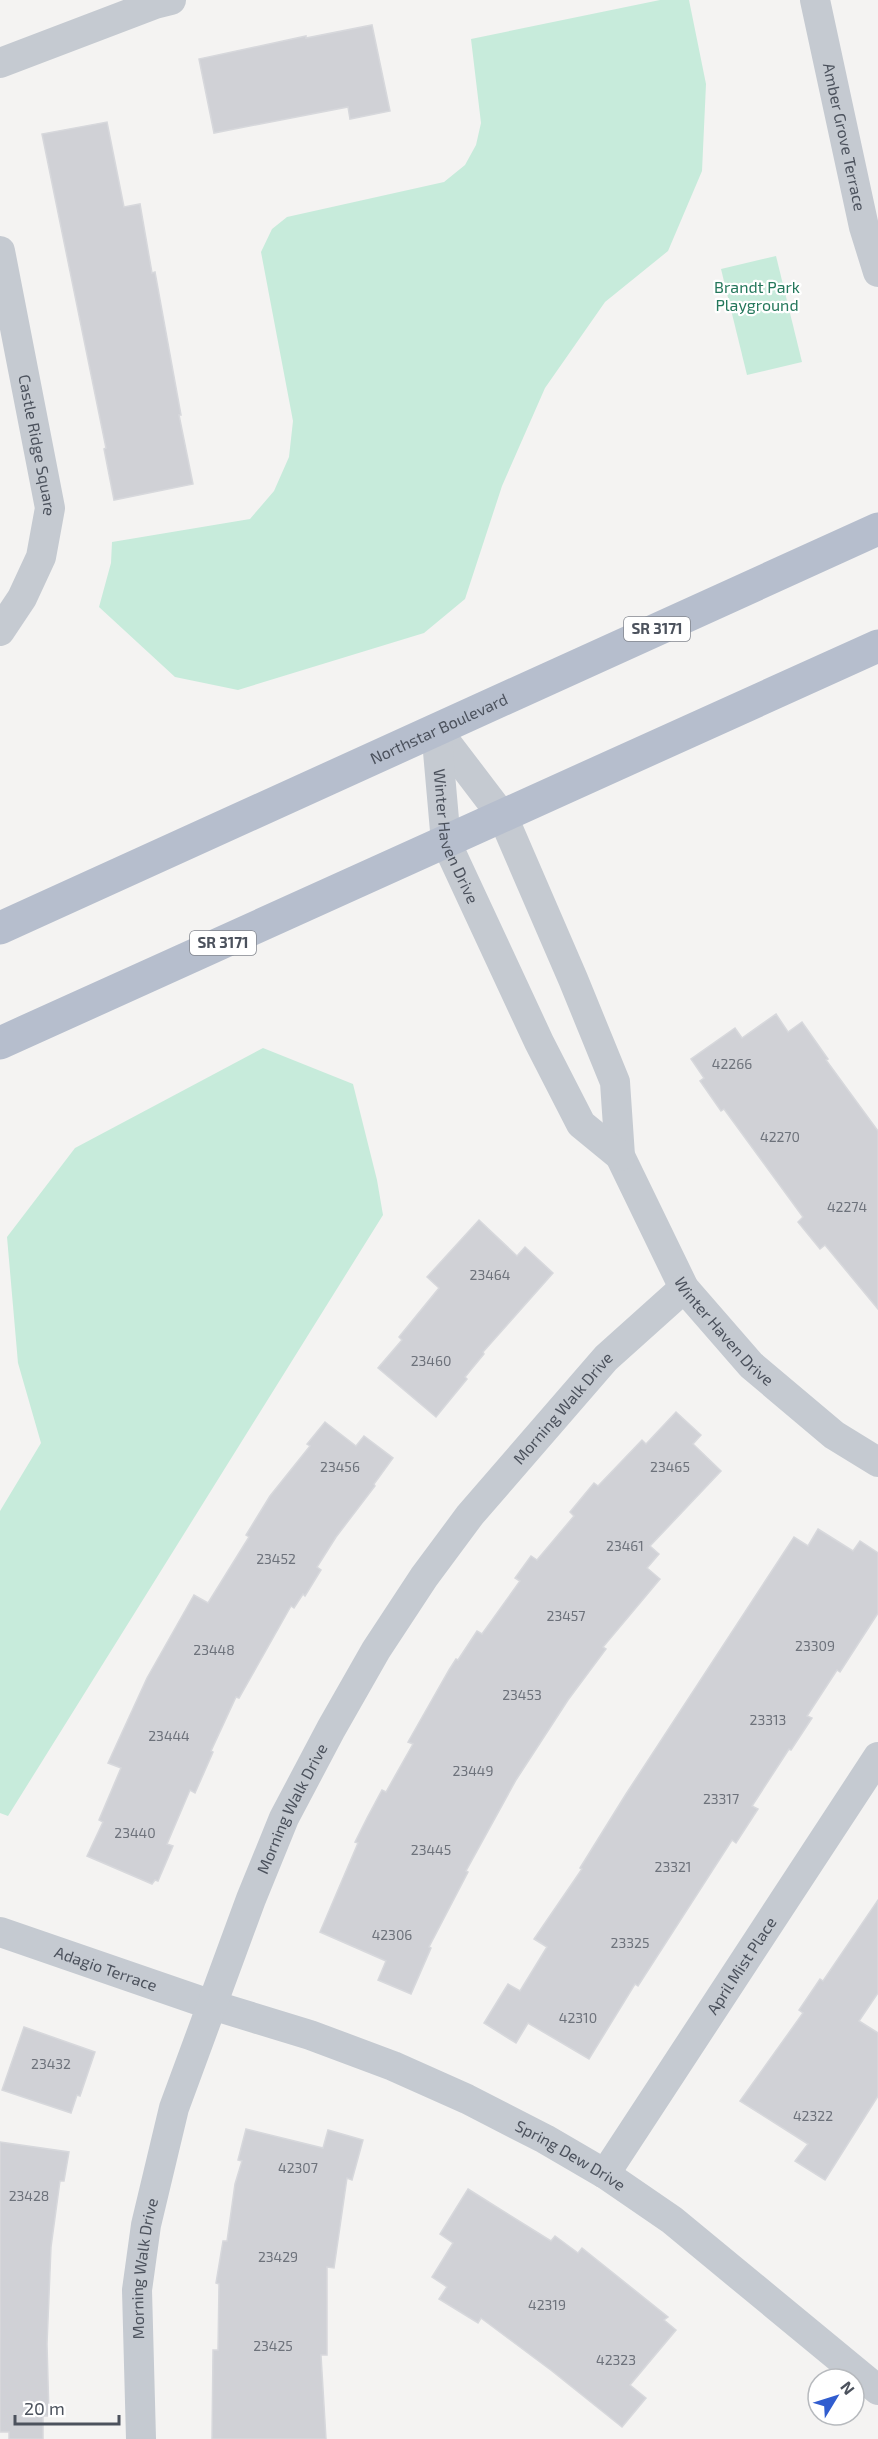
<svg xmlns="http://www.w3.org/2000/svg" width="878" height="2439" font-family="'Exo 2',sans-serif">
	<rect width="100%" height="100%" fill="#f4f3f2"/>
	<!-- green -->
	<g fill="#c7ebdb">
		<polygon points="660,0 689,0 706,84 702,171 668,251 605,302 545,388 502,486 465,599 424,633 238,690 175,677 99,607 111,563 112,542 250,519 274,491 289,457 293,421 261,252 272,229 287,217 444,182 465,165 476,145 481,123 471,39"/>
		<polygon points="776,256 802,362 747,375 721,269"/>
		<polygon points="263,1048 353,1084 377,1180 383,1215 8,1816 0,1813 0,1511 41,1443 18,1363 7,1237 75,1148"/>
	</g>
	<!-- building -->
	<g fill="#d0d1d6" stroke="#d7d8dc" stroke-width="1.5">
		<polygon points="372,25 390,111 350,119 348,107 214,133 199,59 306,36 306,38"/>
		<polygon points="107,122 124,207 140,204 152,273 155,272 181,415 179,415 193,484 114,500 104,449 106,448 42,134"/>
		<polygon points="776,1014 788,1032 802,1022 828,1059 826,1060 878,1131 878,1309 825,1245 820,1249 798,1222 803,1217 724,1109 721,1111 700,1081 704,1078 691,1059 735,1028 742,1038"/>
		<polygon points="479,1220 517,1256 525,1247 553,1273 483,1352 484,1354 465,1377 467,1379 436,1417 378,1368 402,1340 399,1337 439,1288 427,1277"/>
		<polygon points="676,1412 701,1435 693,1444 721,1471 650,1546 659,1554 647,1568 660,1579 603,1647 606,1649 568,1700 516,1780 466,1871 468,1872 429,1947 431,1948 411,1994 378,1980 386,1961 320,1932 358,1843 355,1842 367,1818 382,1790 386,1792 413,1744 408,1742 449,1670 456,1659 458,1660 477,1631 482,1634 520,1581 515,1578 531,1556 537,1560 574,1516 570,1512 594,1483 598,1486 642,1440 646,1444"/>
		<polygon points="325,1422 356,1446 364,1436 393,1458 374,1484 375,1486 336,1537 317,1567 321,1570 305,1596 303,1594 294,1608 291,1606 239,1698 236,1697 211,1751 213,1752 195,1793 190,1790 167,1844 173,1846 158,1881 155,1880 152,1884 87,1856 103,1822 99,1820 121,1768 108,1763 147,1678 194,1595 208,1603 249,1537 246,1535 270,1496 310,1446 307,1444"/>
		<polygon points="818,1529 853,1551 860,1541 878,1553 878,1613 840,1672 837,1670 807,1716 812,1718 791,1750 789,1749 752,1806 758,1809 736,1843 732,1840 638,1986 635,1984 589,2059 528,2023 516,2043 484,2023 508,1984 520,1991 547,1947 534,1939 582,1869 580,1868 626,1794 794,1537 808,1546"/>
		<polygon points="878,1900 878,1993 859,2021 878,2033 878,2096 825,2180 795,2161 808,2144 740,2101 803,2013 799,2010 820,1979 823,1981"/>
		<polygon points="24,2027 95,2052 80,2096 77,2095 71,2113 2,2090"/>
		<polygon points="246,2129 323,2148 328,2130 363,2140 352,2180 347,2178 334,2268 327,2267 327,2355 321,2355 326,2439 212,2439 213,2350 218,2350 219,2284 216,2283 223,2241 227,2241 235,2184 242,2161 238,2160"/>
		<polygon points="0,2142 69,2152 64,2181 60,2181 51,2247 47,2344 49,2416 43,2416 43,2439 9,2439 9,2432 0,2432"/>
		<polygon points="468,2189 551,2241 555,2236 578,2253 582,2248 668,2317 664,2320 676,2330 630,2385 646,2398 622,2427 552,2371 481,2318 478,2323 439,2299 447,2287 432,2277 453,2243 440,2234"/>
	</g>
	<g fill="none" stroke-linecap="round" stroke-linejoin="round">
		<!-- street -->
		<g stroke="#c5cad1" stroke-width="30">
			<path id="s1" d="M815,0l49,227 14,45"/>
			<polyline points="0,63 155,4 171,0"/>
			<path id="s2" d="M0,251l50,257 -9,49 -19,41 -22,33"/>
			<path id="s3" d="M436,729l67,88 70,162 42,103 5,74 64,132 67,77 83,70 44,27"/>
			<path id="s4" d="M436,729l10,113 93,200 42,82 39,32"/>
			<path id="s5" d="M0,1932l212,73 98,30 83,31 74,33 78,40 60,35 67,46 206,170"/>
			<path id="s6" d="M605,2174l273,-417"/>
			<path id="s7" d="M141,2439l-4,-149 9,-65 28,-117 77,-209 33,-81 47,-89 45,-79 48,-73 46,-62 136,-157 78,-70"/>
		</g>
		<!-- primary -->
		<g stroke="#b6becd" stroke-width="33">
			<path id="s8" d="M0,928l878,-399"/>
			<polyline points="0,1043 878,646"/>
		</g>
	</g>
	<g text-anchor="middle" stroke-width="4.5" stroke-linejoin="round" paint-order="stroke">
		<!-- number labels -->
		<g font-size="14" fill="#6d727b">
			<text x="732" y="1069">42266</text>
			<text x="780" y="1142">42270</text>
			<text x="847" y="1212">42274</text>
			<text x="490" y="1280">23464</text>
			<text x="431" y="1366">23460</text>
			<text x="340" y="1472">23456</text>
			<text x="670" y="1472">23465</text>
			<text x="625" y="1551">23461</text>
			<text x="276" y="1564">23452</text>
			<text x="566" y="1621">23457</text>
			<text x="815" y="1651">23309</text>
			<text x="214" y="1655">23448</text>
			<text x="522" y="1700">23453</text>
			<text x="768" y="1725">23313</text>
			<text x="169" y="1741">23444</text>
			<text x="473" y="1776">23449</text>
			<text x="721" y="1804">23317</text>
			<text x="135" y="1838">23440</text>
			<text x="431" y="1855">23445</text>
			<text x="673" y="1872">23321</text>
			<text x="392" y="1940">42306</text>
			<text x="630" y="1948">23325</text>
			<text x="578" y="2023">42310</text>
			<text x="51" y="2069">23432</text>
			<text x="813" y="2121">42322</text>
			<text x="298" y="2173">42307</text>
			<text x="29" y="2201">23428</text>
			<text x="278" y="2262">23429</text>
			<text x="547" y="2310">42319</text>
			<text x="273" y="2351">23425</text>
			<text x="616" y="2365">42323</text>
		</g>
		<!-- shield labels -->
		<g fill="#fff" stroke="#82868e" stroke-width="1.5">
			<rect x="624" y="617" width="66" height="24" rx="4.5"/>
			<rect x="190" y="931" width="66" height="24" rx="4.5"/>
		</g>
		<g font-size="15" font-weight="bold" fill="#4c525d">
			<text x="657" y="634">SR 3171</text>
			<text x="223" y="948">SR 3171</text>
		</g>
		<!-- street labels -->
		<g font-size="16" fill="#4c525d" stroke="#fff">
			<text dy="6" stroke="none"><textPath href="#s1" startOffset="140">Amber Grove Terrace</textPath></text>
			<text dy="6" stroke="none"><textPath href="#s2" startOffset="198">Castle Ridge Square</textPath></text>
			<text dy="6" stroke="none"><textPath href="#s8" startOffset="482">Northstar Boulevard</textPath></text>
			<text dy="6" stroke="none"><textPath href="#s4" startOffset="110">Winter Haven Drive</textPath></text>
			<text dy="6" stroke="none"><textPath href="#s3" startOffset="678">Winter Haven Drive</textPath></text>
			<text dy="6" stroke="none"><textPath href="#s7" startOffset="1143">Morning Walk Drive</textPath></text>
			<text dy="6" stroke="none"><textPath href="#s7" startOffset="657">Morning Walk Drive</textPath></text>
			<text dy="6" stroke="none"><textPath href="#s6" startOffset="249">April Mist Place</textPath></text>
			<text dy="6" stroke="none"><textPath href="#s5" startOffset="112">Adagio Terrace</textPath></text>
			<text dy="6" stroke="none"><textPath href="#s5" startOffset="614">Spring Dew Drive</textPath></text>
			<text dy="6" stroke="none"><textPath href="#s7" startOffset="171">Morning Walk Drive</textPath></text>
		</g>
		<!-- park labels -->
		<g font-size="16" fill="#24775b" stroke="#fff">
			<text x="757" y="293">Brandt Park<tspan x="757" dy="18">Playground</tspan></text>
		</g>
	</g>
	<!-- north arrow -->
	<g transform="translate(836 2397) rotate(52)"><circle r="28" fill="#ffffff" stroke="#b7babe" stroke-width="1.5"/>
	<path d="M0-4.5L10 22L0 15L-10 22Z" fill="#315dcf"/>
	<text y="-9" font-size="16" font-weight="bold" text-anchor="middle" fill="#4c525d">N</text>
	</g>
	<!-- scale -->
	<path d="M15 2415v9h104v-9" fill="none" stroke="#4c525d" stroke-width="3"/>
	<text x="24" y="2415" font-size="18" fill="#4c525d" stroke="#ffffff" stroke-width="4.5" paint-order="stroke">20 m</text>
</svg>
